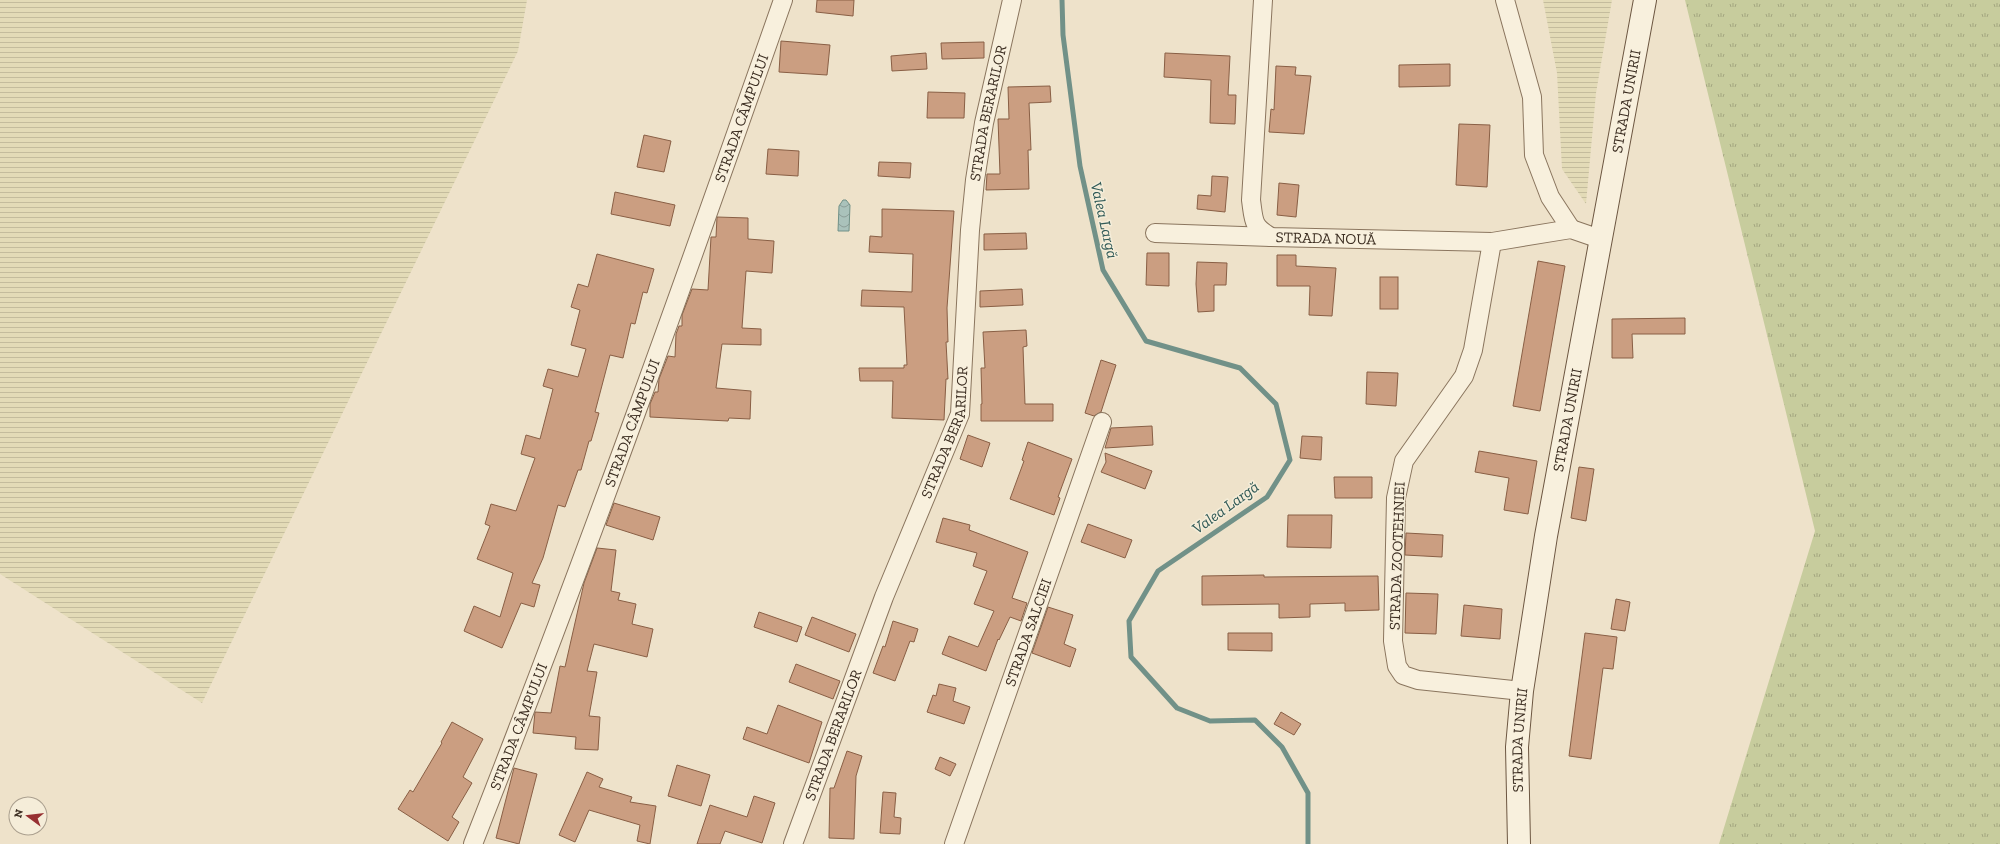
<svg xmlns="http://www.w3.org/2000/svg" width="2000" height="844" font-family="'Zilla Slab',serif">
	<defs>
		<pattern id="farmland-rules" width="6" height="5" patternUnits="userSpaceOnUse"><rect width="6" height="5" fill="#e3dbb7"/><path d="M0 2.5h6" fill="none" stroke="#c4bc9d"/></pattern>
		<pattern id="grass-tufts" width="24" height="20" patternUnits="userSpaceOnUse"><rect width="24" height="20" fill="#c7cc9d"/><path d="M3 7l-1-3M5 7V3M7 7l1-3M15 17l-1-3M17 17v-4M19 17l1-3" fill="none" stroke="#a3a680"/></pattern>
		<pattern id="water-waves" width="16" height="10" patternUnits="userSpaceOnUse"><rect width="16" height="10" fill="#aac2bb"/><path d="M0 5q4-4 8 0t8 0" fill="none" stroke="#8c9e98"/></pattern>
	</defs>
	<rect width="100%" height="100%" fill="#eee2ca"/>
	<!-- farmland -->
	<g fill="url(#farmland-rules)">
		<polygon points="0,0 527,0 518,51 202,703 0,574"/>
		<polygon points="1543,0 1612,0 1596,93 1586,204 1562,169 1557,73"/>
	</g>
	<!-- grass -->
	<polygon fill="url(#grass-tufts)" points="1685,0 2000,0 2000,844 1719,844 1815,531"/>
	<!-- water -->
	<polygon fill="url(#water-waves)" stroke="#719188" points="843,200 846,200 850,205 849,231 838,231 839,206"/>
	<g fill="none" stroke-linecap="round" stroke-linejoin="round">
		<!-- stream -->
		<polyline stroke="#719188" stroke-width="5" points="1062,0 1063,35 1080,166 1103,270 1146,341 1240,368 1276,404 1290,460 1267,497 1158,571 1129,621 1131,657 1177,708 1210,721 1255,720 1282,747 1308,793 1308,844"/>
	</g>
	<!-- building -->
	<g fill="#cb9e81" stroke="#895f45">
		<polygon points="817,0 854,0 853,16 816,12"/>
		<polygon points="781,41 830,45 827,75 779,72"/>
		<polygon points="984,42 984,58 942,59 941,43"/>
		<polygon points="926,53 927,69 892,71 891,56"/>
		<polygon points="1165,53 1230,56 1228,95 1236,95 1235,124 1210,123 1211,80 1164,77"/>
		<polygon points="1450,64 1450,86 1399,87 1399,65"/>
		<polygon points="1276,66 1296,67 1295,75 1311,76 1304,134 1269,132 1271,109 1274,110"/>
		<polygon points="1050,86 1051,102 1029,103 1031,150 1028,150 1029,189 986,190 987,174 1000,174 998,119 1009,119 1008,87"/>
		<polygon points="928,92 965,93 964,118 927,118"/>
		<polygon points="1459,124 1490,125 1487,187 1456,185"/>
		<polygon points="644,135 671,141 664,172 637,167"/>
		<polygon points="768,149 799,151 798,176 766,174"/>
		<polygon points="879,162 911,163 910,178 878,176"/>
		<polygon points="1212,176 1228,177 1225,212 1197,209 1198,195 1211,196"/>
		<polygon points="1279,183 1299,185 1296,217 1277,215"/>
		<polygon points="615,192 675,205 670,226 611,214"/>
		<polygon points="882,209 954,211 947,308 948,342 946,342 948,379 946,379 944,420 892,418 893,381 860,381 859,368 904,368 904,365 907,365 904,307 861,306 862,290 912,292 913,254 869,252 870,236 882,237"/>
		<polygon points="717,217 748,218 748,239 774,241 772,273 746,271 742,328 761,329 761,345 722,344 716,388 751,391 750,419 729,418 728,421 650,417 650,404 655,392 658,392 659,379 668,356 675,357 676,334 679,326 682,326 682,315 692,289 708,290 711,237 716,237"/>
		<polygon points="1026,233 1027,249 984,250 984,234"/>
		<polygon points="1147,253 1169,253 1169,286 1146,285"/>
		<polygon points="597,254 654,269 647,293 643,292 635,324 631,323 623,358 610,355 595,412 599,413 591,441 589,441 581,470 578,470 565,507 558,505 543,558 532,583 540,585 534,607 521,603 502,648 464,631 474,606 500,617 513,573 477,559 490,526 485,524 491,504 516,511 535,458 521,454 526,435 540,439 553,389 543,386 548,369 578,377 586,349 571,345 580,310 571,307 578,284 588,287"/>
		<polygon points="1277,255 1296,255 1296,266 1336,268 1332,316 1309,315 1310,286 1277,286"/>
		<polygon points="1538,261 1565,266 1540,411 1513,406"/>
		<polygon points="1197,262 1227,263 1226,285 1214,285 1214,311 1198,312 1196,284"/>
		<rect x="1380" y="277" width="18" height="32"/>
		<polygon points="1022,289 1023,305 980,307 980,291"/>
		<polygon points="1685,318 1685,334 1632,334 1633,358 1612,358 1612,319"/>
		<polygon points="1026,330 1027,346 1023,347 1025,404 1053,404 1053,421 981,421 981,404 982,404 981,368 985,368 983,332"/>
		<polygon points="1101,360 1116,365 1101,412 1094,416 1085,413"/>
		<polygon points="1367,372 1398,373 1396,406 1366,404"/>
		<polygon points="1152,426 1153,445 1105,448 1111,428"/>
		<polygon points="968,435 990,443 982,467 960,459"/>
		<polygon points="1302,436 1322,437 1321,460 1300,458"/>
		<polygon points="1028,442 1072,459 1058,497 1060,498 1054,515 1010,499 1024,461 1022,460"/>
		<polygon points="1479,451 1537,461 1528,514 1504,510 1509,478 1475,472"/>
		<polygon points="1105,453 1152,471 1145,489 1101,472 1106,462"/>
		<polygon points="1579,467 1594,469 1586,521 1571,518"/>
		<polygon points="1334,477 1372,477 1372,498 1335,498"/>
		<polygon points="614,503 660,517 653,540 606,525"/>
		<polygon points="1288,515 1332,515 1331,548 1287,547"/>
		<polygon points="943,518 970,525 969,530 1028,552 1012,598 1027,603 1021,621 1010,617 999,640 998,639 986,671 942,654 949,636 978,647 994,611 974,604 987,571 973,566 977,553 936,542"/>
		<polygon points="1088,524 1132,540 1125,558 1081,542"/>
		<polygon points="1406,533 1443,535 1442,557 1405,555"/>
		<polygon points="597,548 616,550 611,591 620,593 618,600 636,604 632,624 653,629 647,657 594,644 587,671 597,672 589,716 600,717 598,750 575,749 576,737 533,733 535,712 551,713 560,666 565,667 584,583"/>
		<polygon points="1264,575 1264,577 1378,576 1379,610 1345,611 1345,603 1310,604 1310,617 1279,618 1279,604 1202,605 1202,576"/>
		<polygon points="1406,593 1438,594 1436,634 1405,633"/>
		<polygon points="1616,599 1630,602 1625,631 1611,629"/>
		<polygon points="1464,605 1502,609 1500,639 1461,636"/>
		<polygon points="1048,607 1073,615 1064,644 1076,649 1070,667 1032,653"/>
		<polygon points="759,612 802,627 797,642 754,627"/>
		<polygon points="812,617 856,634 849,652 805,635"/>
		<polygon points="893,621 918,629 914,642 910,641 895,681 873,673 883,646 885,647"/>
		<polygon points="1228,633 1272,633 1272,651 1228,650"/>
		<polygon points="1585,633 1617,637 1613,669 1603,668 1591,759 1569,756"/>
		<polygon points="796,664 840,681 833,699 789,682"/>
		<polygon points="939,684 956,688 953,701 970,707 964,724 927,712 933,695 936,696"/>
		<polygon points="778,705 822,722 809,763 743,739 747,727 767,734"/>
		<polygon points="1281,712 1301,724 1294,735 1274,724"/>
		<polygon points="452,722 483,739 463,777 472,783 452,817 459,822 448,841 398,809 410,790 413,792 442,743 441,742"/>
		<polygon points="847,751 862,756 856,776 854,839 829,838 830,788 834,788"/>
		<polygon points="940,757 956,764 950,776 935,769"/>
		<polygon points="677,765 710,775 701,806 668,796"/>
		<polygon points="514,768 537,774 519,844 496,838"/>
		<polygon points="587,772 603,779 599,787 632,797 630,802 656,806 650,844 637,841 640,825 589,810 575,842 559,835"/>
		<polygon points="883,792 896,793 894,817 901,818 900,834 880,833"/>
		<polygon points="754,796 775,803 762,843 725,831 720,844 697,844 710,805 747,817"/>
	</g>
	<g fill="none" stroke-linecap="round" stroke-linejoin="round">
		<defs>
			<g id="street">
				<path id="s1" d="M1263,0l-12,200c3,21 1,26 20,37l221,5 79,-13 29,10"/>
				<polyline points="1505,0 1532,97 1534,155 1550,197 1571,229"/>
				<polyline points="1155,233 1271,237"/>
				<polyline points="1492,242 1473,350 1464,376 1404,461 1396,498 1393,641 1397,666 1403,675 1418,680 1522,691"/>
				<path id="s2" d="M473,844c110,-279 211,-561 310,-844"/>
				<path id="s3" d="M793,844l91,-247 76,-183 10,-184 5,-50 9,-57 28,-123"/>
				<path id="s4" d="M954,844l148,-422"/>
			</g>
			<g id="secondary">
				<path id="s5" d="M1519,844l-2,-97 5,-56 24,-155 99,-536"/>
			</g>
		</defs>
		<!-- street casing -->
		<use href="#street" stroke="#8a755e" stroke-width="20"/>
		<!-- secondary casing -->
		<use href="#secondary" stroke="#6c5641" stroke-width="24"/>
		<!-- street -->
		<use href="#street" stroke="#f8f0dd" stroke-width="18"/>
		<!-- secondary -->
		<use href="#secondary" stroke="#f8f0dd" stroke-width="22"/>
	</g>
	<g text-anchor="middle" stroke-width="3" stroke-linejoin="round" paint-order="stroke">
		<!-- street labels -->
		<g font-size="15" fill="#3b2d21" stroke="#f5edd9">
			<text dy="5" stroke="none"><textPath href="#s5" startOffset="752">STRADA UNIRII</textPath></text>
			<text dy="5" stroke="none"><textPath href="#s3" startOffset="764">STRADA BERARILOR</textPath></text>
			<text dy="5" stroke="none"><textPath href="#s2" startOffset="774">STRADA CÂMPULUI</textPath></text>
			<text dy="5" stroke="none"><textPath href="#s1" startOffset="300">STRADA NOUĂ</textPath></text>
			<text dy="5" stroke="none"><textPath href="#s5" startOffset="428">STRADA UNIRII</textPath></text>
			<text dy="5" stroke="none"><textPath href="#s2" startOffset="450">STRADA CÂMPULUI</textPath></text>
			<text dy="5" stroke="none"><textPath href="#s3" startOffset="440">STRADA BERARILOR</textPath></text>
			<text transform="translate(1397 556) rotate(-88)" y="5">STRADA ZOOTEHNIEI</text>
			<text dy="5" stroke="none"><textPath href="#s4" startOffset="224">STRADA SALCIEI</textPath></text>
			<text dy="5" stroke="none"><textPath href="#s2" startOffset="126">STRADA CÂMPULUI</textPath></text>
			<text dy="5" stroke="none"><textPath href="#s3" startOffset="116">STRADA BERARILOR</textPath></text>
			<text dy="5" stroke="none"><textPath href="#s5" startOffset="104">STRADA UNIRII</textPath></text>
		</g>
		<!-- water labels -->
		<g font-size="16" font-style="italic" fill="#315a57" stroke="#f5edd9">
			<text transform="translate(1105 220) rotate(77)" y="6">Valea Largă</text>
			<text transform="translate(1225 507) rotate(-36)" y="6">Valea Largă</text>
		</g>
	</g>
	<!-- north arrow -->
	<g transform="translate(28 816) rotate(285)"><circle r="19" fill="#f5edd9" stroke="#aba08f"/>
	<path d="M0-3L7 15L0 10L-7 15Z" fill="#973032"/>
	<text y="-6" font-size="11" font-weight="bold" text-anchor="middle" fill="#3b2d21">N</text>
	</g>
</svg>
